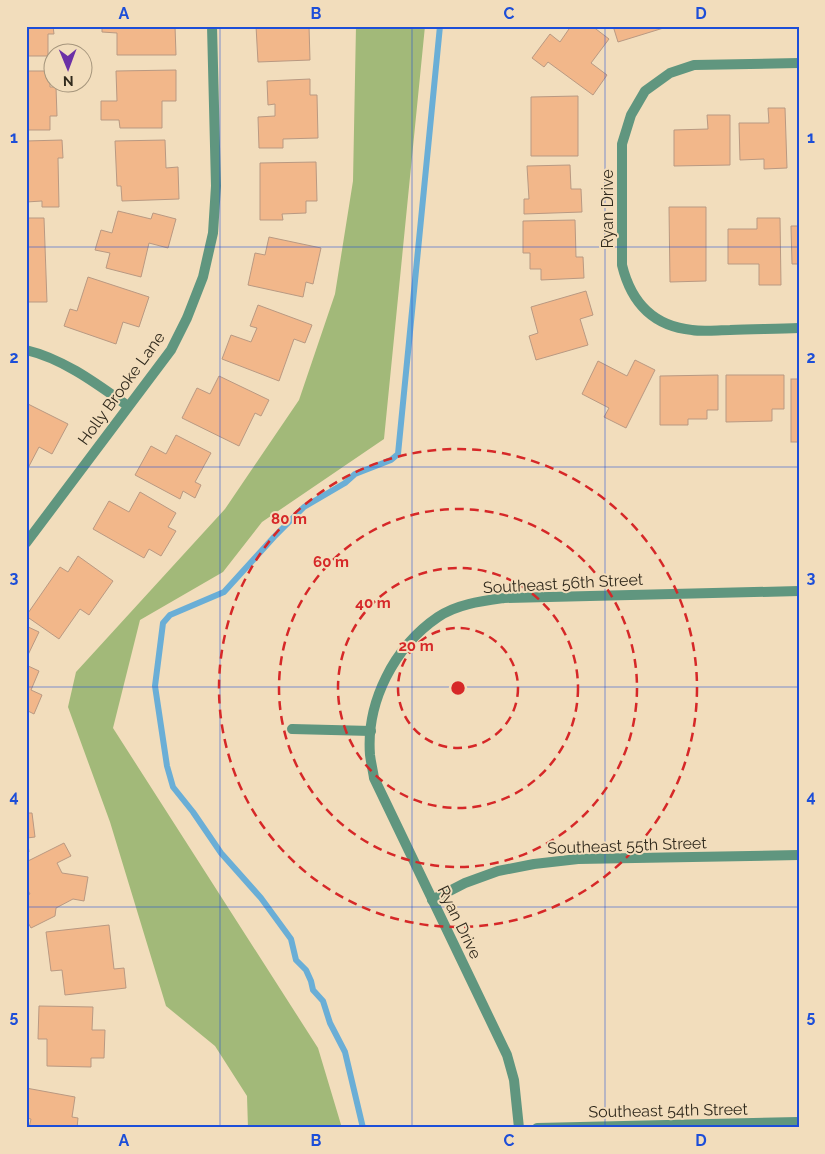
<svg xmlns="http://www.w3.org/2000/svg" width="825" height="1154" font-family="Raleway,sans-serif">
	<rect width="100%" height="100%" fill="#f2ddbc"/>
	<!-- green -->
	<polygon fill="#a2b979" points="356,26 425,26 384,439 262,522 223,572 140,620 113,728 318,1048 342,1128 248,1128 247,1096 215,1046 166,1006 110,822 68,707 76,672 225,509 299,400 335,294 353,181"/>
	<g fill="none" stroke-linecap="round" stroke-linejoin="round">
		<!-- stream -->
		<polyline stroke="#6aaed6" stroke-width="6" points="363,1128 345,1052 330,1023 323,1001 313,990 311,981 306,970 296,960 291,939 261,898 221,853 193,812 173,787 167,766 155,686 163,623 170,615 224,592 274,537 304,507 345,483 355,474 391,460 398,454 440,26"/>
	</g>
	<!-- building -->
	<g fill="#f2b78a" stroke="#b99982">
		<polygon points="26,26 53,26 54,34 48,34 48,56 26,56"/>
		<polygon points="102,26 175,26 176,55 117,55 117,33 102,32"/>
		<polygon points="256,26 309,26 310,60 258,62"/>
		<polygon points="571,26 592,26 609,39 591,63 607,75 593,95 548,62 544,67 532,58 550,34 560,42"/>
		<polygon points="613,26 670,26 618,42"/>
		<polygon points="176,70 176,101 162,101 162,128 120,128 119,120 101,120 101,101 117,101 116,71"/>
		<polygon points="26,71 50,71 50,87 56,87 57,116 50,116 50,130 26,130"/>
		<polygon points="310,79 310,95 317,95 318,138 283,139 283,148 259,148 258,117 275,116 275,104 268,105 267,81"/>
		<polygon points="578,96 578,156 531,156 531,97"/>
		<polygon points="768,108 785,108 787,168 764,169 764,159 740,160 739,123 769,123"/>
		<polygon points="707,115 730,115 730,165 674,166 674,130 708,129"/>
		<polygon points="62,140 63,158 58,158 59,207 42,207 42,201 26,202 26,141"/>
		<polygon points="165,140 166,168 178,167 179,199 122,201 121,186 117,186 115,141"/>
		<polygon points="316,162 317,201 306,201 306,213 282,214 283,220 260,220 260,163"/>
		<polygon points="570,165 571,189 581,189 582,212 524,214 524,199 529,199 527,166"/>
		<polygon points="669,207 706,207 706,281 670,282"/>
		<polygon points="118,211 151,219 153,213 176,219 168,248 149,243 141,277 106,268 110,253 95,250 101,230 112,233"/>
		<polygon points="26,218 44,218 47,302 26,302"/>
		<polygon points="757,218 780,218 781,285 759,285 759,264 728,264 728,229 757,229"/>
		<polygon points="575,220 576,257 583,257 584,278 541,280 541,269 530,269 530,253 523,253 523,221"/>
		<polygon points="791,226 799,226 799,264 792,264"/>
		<polygon points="269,237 321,248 313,284 306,282 303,297 248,285 255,253 265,255"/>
		<polygon points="88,277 149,297 139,327 123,322 116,344 64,326 70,309 77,311"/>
		<polygon points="586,291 593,315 580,319 588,345 536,360 529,336 538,333 531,307"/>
		<polygon points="258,305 312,325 305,343 294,339 279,381 222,359 231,335 251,342 257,328 250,326"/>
		<polygon points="635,360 655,370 626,428 604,417 609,408 582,394 598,361 627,376"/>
		<polygon points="718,375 718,410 707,410 707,419 688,419 688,425 660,425 660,376"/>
		<polygon points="726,375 784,375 784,409 772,409 772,421 726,422"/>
		<polygon points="219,376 269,400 261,416 255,413 239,446 182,418 197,388 210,394"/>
		<rect x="791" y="379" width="8" height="63"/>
		<polygon points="26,403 68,424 52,454 39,447 27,470"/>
		<polygon points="176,435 211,453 195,482 201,485 195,498 183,491 180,499 135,475 151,446 166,454"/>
		<polygon points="140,492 176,513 168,527 176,531 161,556 149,549 144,558 93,529 109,501 129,512"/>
		<polygon points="78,556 113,581 89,615 80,609 59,639 26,616 60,567 68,572"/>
		<polygon points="26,626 39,632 26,659"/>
		<polygon points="26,665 39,671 31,690 42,695 34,714 26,710"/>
		<polygon points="26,813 32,813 35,837 27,838 29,852 26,852"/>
		<polygon points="64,843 71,856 57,863 62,873 88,877 84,901 73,899 56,908 55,916 31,928 26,919 26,896 30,894 26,887 26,862"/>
		<polygon points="109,925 114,969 124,968 126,988 65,995 62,970 51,971 46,932"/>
		<polygon points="39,1006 93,1007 92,1030 105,1030 104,1058 91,1058 91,1067 47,1066 47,1039 38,1039"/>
		<polygon points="26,1088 75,1097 72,1117 78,1118 77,1128 29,1128 31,1119 26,1118"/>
	</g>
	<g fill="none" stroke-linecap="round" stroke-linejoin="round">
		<!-- minor -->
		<g stroke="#60967f" stroke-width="10">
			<path d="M799,63l-105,2 -24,8 -25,18 -14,24 -9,29v121c9,37 30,61 70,65 12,2 26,0 38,0 23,-1 46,-1 69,-2"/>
			<path d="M26,350c38,9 71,34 102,56"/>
			<polyline points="26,543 171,350 187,318 203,277 213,233 216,186 212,26"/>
			<polyline points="292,729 371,731"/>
			<polyline points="432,900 465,883 498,871 534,864 578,859 799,855"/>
			<path d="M519,1128l-5,-48 -7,-25 -133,-277c-1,-7 -3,-15 -4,-23 -4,-53 24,-108 68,-138 19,-13 44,-16 66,-19l295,-7"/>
			<polyline points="537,1128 799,1122"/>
		</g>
	</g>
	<!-- grid -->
	<path fill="none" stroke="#1d4ed8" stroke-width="1" stroke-opacity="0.55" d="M220,26v1102M412,26v1102M605,26v1102M26,247h773M26,467h773M26,687h773M26,907h773"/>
	<!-- distance rings -->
	<g fill="none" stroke="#d62828" stroke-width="2.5" stroke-dasharray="9 6">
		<circle cx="458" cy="688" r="60"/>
		<circle cx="458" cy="688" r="120"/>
		<circle cx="458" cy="688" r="179"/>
		<circle cx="458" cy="688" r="239"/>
	</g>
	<g text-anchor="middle" stroke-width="4" stroke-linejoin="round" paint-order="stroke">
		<!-- street labels -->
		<g font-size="16" fill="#312a1d" stroke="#f2ddbc">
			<text transform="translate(607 209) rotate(-90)" y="6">Ryan Drive</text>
			<text transform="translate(121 388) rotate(-54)" y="6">Holly Brooke Lane</text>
			<text transform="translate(563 583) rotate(-3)" y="6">Southeast 56th Street</text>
			<text transform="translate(627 845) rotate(-2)" y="6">Southeast 55th Street</text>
			<text transform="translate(460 922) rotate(64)" y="6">Ryan Drive</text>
			<text transform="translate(668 1110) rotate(-1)" y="6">Southeast 54th Street</text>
		</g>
	</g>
	<circle cx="458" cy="688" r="8" fill="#d62828" stroke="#f2ddbc" stroke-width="2.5"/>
	<g font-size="15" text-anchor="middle" font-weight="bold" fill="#d62828" stroke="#f2ddbc" stroke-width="4" stroke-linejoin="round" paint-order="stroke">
		<text x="289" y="524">80 m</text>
		<text x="331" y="567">60 m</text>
		<text x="373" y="608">40 m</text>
		<text x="416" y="651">20 m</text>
	</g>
	<!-- border -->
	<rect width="825" height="1154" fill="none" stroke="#f2ddbc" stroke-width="55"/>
	<!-- north arrow -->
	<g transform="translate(68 68) rotate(179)"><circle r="24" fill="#f2ddbc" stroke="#a5957c"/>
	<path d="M0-4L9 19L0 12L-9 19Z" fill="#6c30a6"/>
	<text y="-8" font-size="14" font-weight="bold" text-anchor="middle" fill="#312a1d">N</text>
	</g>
	<rect x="28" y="28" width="770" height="1098" fill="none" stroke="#1d4ed8" stroke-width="2"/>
	<g font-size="16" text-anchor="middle" font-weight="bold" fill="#1d4ed8">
		<text x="124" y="19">A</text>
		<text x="316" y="19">B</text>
		<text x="509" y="19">C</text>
		<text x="701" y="19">D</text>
		<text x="14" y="143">1</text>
		<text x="811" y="143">1</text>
		<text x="14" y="363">2</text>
		<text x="811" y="363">2</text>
		<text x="14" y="583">3</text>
		<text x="811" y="583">3</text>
		<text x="14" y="802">4</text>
		<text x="811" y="802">4</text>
		<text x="14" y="1022">5</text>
		<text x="811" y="1022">5</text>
		<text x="124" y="1146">A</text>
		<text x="316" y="1146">B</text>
		<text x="509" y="1146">C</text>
		<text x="701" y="1146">D</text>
	</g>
</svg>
